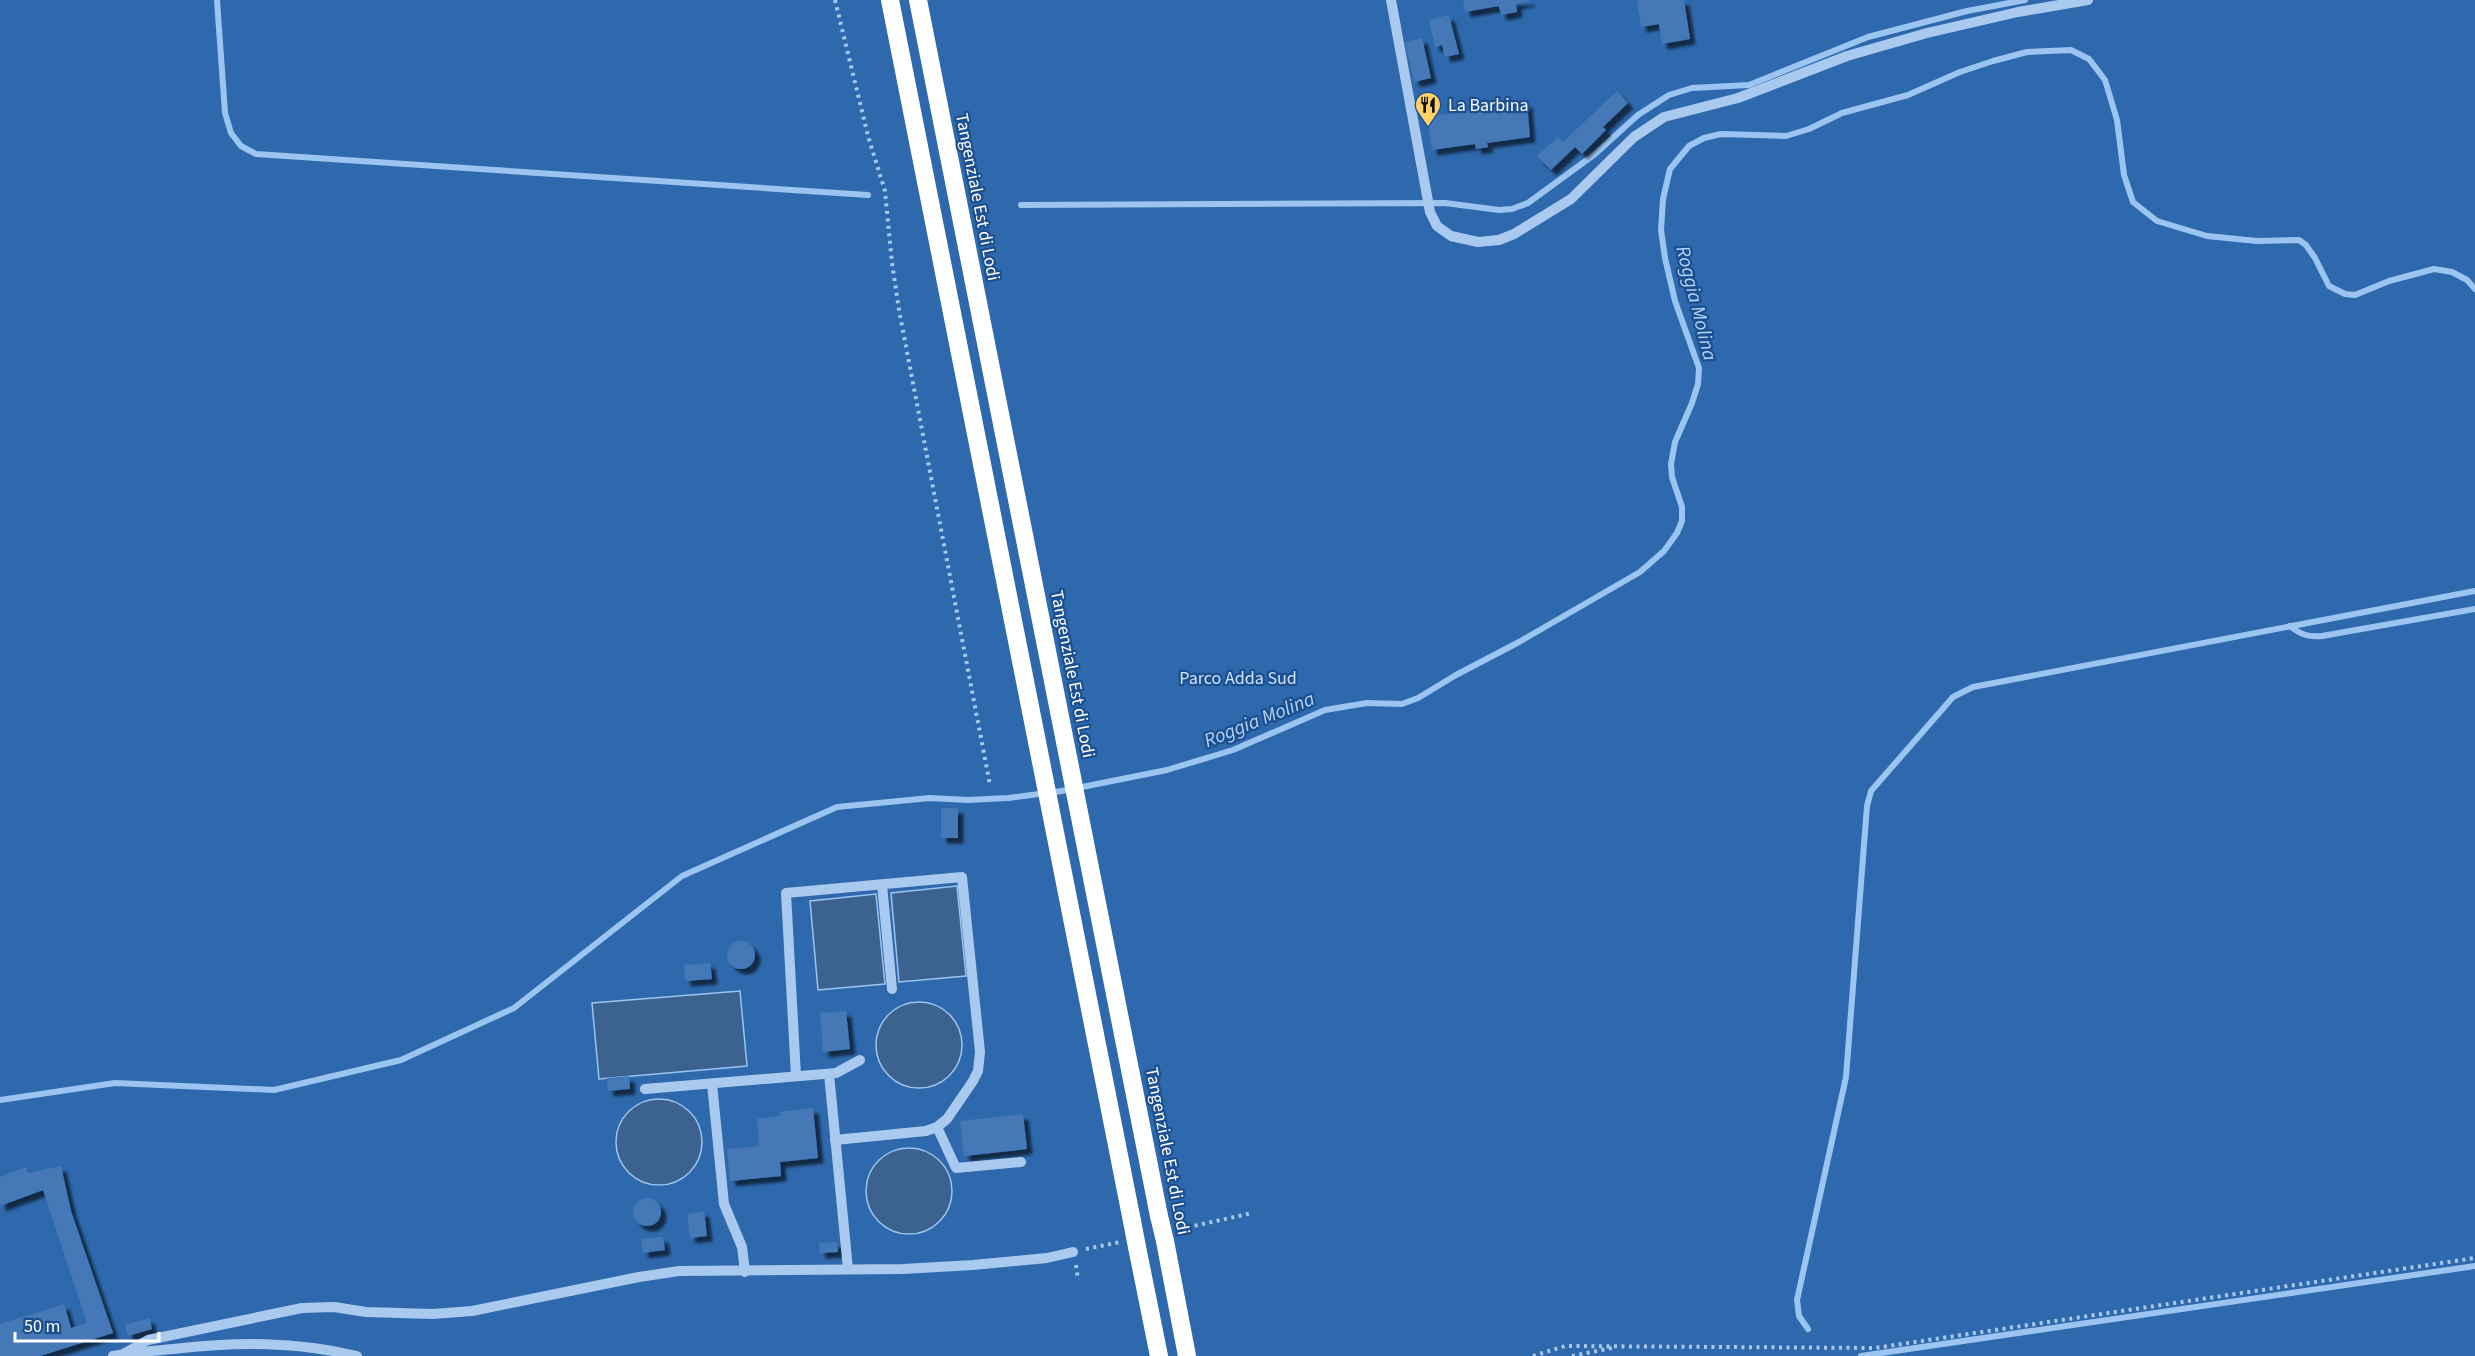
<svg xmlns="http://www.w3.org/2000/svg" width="2475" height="1356" font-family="'Source Sans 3',sans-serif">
	<defs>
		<filter id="shadow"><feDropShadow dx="5.5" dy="5.5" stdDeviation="1.5" flood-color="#0009"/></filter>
	</defs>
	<rect width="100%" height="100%" fill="#1b4f8f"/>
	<!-- green -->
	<rect fill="#2e69ad" x="0" y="0" width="2475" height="1356"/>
	<!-- water -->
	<g fill="#3c6290" stroke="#9cc4f0" stroke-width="1.5">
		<polygon points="957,886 966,976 899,982 891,893"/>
		<polygon points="876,894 885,984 818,990 810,901"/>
		<polygon points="740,991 747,1066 599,1079 592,1003"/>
		<circle cx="919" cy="1045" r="43"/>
		<circle cx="659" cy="1142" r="43"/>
		<circle cx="909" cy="1191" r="43"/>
	</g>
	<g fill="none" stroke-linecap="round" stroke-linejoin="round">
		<!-- stream -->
		<g stroke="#9cc4f0" stroke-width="6">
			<polyline points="217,0 225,113 231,133 241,146 256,154 868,195"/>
			<polyline points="1021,205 1445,203 1499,210 1512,209 1528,203 1595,154 1638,115 1669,95 1692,88 1749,85 1868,37 1967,11 2025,0"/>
			<path d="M2290,626c11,9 18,11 32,10l153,-27"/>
			<polyline points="0,1100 115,1083 274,1090 401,1060 514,1008 682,876 837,807 930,798 968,800 1008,798 1062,791 1167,770 1233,750 1325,710 1367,703 1402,704 1418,698 1456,675 1519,642 1640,572 1664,551 1677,533 1682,521 1682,507 1672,477 1671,464 1675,442 1692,403 1698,384 1699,368 1675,301 1665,258 1661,230 1663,199 1670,169 1689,146 1704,138 1721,134 1786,136 1809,129 1842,113 1908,95 1960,72 1993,61 2027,52 2071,50 2089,59 2105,80 2117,120 2124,175 2133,202 2157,221 2207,236 2257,241 2299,240 2306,245 2315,258 2329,286 2345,294 2355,295 2389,281 2434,269 2452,272 2467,280 2475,289"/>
			<polyline points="1808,1329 1799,1316 1797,1300 1846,1077 1867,806 1871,791 1953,697 1973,687 2475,591"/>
			<polyline points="1861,1356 2475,1266"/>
		</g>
	</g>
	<!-- building -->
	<g fill="#4478b7" filter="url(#shadow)">
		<polygon points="1463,0 1530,0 1530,1 1516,4 1517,12 1501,15 1499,6 1465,12"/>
		<polygon points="1637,0 1684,0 1690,39 1662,44 1659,24 1641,27"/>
		<polygon points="1449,15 1459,54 1445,57 1442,45 1435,47 1429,20"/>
		<polygon points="1422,38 1431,78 1414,82 1405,42"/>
		<polygon points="1617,91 1628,103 1603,127 1606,130 1582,154 1575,147 1551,170 1537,156 1558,137 1563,142"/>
		<polygon points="1527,102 1530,137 1487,143 1488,147 1476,149 1475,144 1432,150 1427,117"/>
		<rect x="941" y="808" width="17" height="30"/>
		<circle cx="741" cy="955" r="14"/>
		<polygon points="710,963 712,979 685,981 684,965"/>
		<polygon points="846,1011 850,1049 823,1052 820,1013"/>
		<polygon points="629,1076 630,1089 608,1091 607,1078"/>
		<polygon points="813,1108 818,1158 780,1162 781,1176 730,1181 727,1149 759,1146 757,1119 780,1116 779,1112"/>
		<polygon points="1023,1114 1027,1149 964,1156 960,1121"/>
		<polygon points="61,1166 71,1211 113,1333 40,1356 0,1356 0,1324 64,1304 71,1328 87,1323 43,1190 0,1206 0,1177 26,1167 28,1173"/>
		<circle cx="647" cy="1212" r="14"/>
		<polygon points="704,1211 707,1236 690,1238 687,1214"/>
		<polygon points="663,1237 665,1250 643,1253 641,1239"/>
		<polygon points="837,1242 838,1252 820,1253 819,1243"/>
		<polygon points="149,1318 152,1329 128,1336 125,1325"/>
	</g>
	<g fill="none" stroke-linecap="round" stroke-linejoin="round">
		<!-- path -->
		<g stroke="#a9c9ee" stroke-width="4" stroke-dasharray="3 4.5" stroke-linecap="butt">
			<polyline points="835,0 868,136 885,191 892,263 899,310 990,785"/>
			<polyline points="1180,1229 1252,1213"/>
			<polyline points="1086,1249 1120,1242"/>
			<polyline points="1076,1265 1078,1280"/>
			<polyline points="1533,1356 1565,1346 1875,1348 2475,1258"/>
			<polyline points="1572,1356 1612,1348"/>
		</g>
		<!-- minor -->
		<g stroke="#a9c9ee" stroke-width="10">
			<polyline points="1391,0 1430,212 1437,226 1451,236 1478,242 1499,240 1514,234 1571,199 1634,137 1664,117 1738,98 1847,56 1927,33 2018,12 2088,0"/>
			<polyline points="882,885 892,989"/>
			<polyline points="829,1074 848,1269"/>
			<polyline points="796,1076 786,893 962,877 980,1052 978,1071 973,1081 947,1119 937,1127 926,1131 835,1140"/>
			<polyline points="712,1084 724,1204 742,1247 745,1272"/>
			<polyline points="645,1089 836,1073 860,1060"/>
			<polyline points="937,1127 956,1168 1021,1162"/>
			<polyline points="123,1354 148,1340 302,1308 334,1307 366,1312 433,1314 472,1311 639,1277 679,1271 903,1269 973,1265 1047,1258 1073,1252"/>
			<path d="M113,1356c19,-4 40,-5 60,-7 65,-7 120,-8 184,7"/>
		</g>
		<!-- highway -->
		<g stroke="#fff" stroke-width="18">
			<polyline points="890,0 1132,1221"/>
			<polyline points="918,0 1159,1216"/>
			<polyline points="1165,1241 1187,1356"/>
			<polyline points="1137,1247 1159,1356"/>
		</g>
		<!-- highway-bridge -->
		<g stroke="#fff" stroke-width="18">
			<polyline points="1159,1216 1165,1241"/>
			<polyline points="1132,1221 1137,1247"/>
		</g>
	</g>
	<!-- icons -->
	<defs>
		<symbol id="restaurant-pin" viewBox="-11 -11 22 30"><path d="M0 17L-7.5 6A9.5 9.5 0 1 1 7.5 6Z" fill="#ffd166" stroke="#1b4f8f"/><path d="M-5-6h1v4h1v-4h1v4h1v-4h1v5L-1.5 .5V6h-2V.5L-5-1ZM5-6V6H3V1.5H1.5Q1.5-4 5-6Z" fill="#111"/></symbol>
	</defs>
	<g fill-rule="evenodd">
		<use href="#restaurant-pin" x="1413" y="90" width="30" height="40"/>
	</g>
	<g text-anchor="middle" stroke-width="4.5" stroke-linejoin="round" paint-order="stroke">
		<!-- poi labels -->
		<g font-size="18" fill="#fff" stroke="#1b4f8f" text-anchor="start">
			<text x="1448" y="111">La Barbina</text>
		</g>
		<!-- street labels -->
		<g font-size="18" fill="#fff" stroke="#1b4f8f">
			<text transform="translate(978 197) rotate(79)" y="6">Tangenziale Est di Lodi</text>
			<text transform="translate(1073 674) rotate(79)" y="6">Tangenziale Est di Lodi</text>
			<text transform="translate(1168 1151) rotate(79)" y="6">Tangenziale Est di Lodi</text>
		</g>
		<!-- park labels -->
		<g font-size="18" fill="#cfe3fa" stroke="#1b4f8f">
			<text x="1238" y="684">Parco Adda Sud</text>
		</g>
		<!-- water labels -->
		<g font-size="20" font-style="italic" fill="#b5d3f5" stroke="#1b4f8f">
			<text transform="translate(1697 303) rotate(76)" y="7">Roggia Molina</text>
			<text transform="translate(1259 719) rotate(-22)" y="7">Roggia Molina</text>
		</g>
	</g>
	<!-- scale -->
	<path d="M15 1332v9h144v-9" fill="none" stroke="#ffffff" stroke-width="3"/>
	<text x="24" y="1332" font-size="18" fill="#ffffff" stroke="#1b4f8f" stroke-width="4.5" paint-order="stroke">50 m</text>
</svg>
